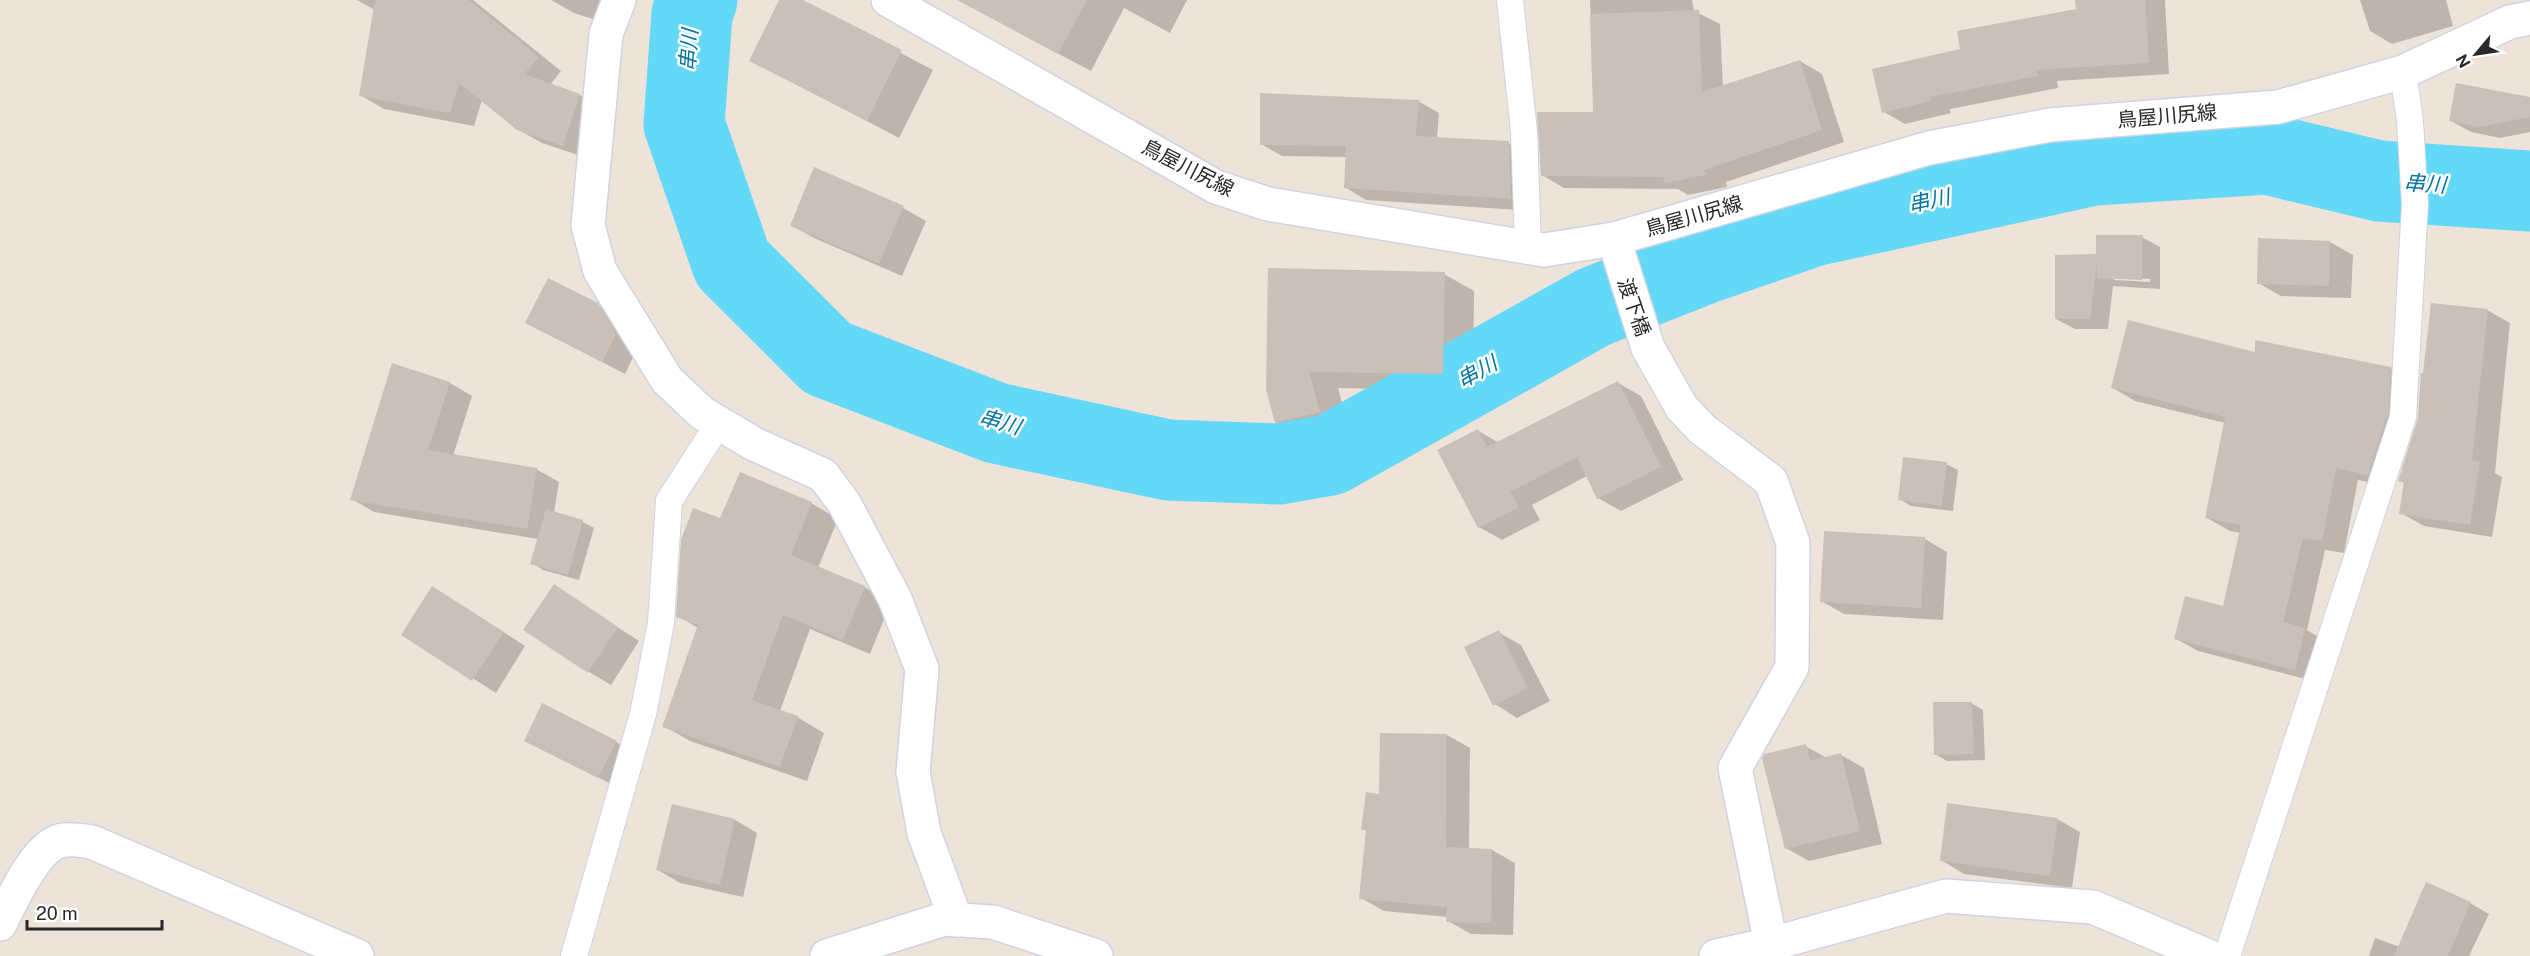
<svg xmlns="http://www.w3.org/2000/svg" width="2530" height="956" font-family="'Public Sans','Noto Sans JP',sans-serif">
	<rect width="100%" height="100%" fill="#ede3d9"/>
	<!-- shadow -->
	<g fill="#0003" fill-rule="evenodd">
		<polygon points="357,0 473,0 561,71 550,85 580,95 604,109 587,158 542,143 517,129 482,100 474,126 384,109 360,95 375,10"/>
		<polygon points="551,0 621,0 614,26 574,13"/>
		<polygon points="781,0 800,0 933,70 899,138 751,60"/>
		<polygon points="1014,0 1187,0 1170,33 1124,8 1091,71 1034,41"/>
		<polygon points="1590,0 1692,0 1694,11 1720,24 1723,87 1800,61 1822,74 1844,142 1726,182 1727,187 1688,195 1678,189 1564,188 1542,175 1595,114"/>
		<polygon points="2076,0 2165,0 2169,74 2057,81 2058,88 1950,109 1951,113 1905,124 1884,112 1962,50 2077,10"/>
		<polygon points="2360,0 2446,0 2453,26 2392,44 2370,31"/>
		<polygon points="2530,98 2530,132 2500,138 2471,132 2451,121"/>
		<polygon points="1418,101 1439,113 1437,139 1509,143 1530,155 1532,211 1366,200 1345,187 1347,157 1282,156 1261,144"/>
		<polygon points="903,208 926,221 902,276 814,238 791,225"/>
		<path d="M2142,237l18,10v42l-47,-3 -5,43h-33l-19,-10 42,-63zM2114,277l36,2v3l-36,-2z"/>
		<polygon points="2330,242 2353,255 2351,298 2281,296 2258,283"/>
		<polygon points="1444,274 1474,291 1473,391 1338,388 1349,429 1307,440 1277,422 1268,389"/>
		<polygon points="597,305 621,318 638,347 625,374 527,323"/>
		<polygon points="2487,310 2510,323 2495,473 2502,477 2492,537 2424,526 2401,513 2406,484 2400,480"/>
		<polygon points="2257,354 2390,368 2413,382 2391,487 2358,480 2344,553 2325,550 2307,630 2327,642 2317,682 2198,651 2175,638 2224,608 2241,533 2230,531 2207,518 2225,423 2135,401 2113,388"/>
		<polygon points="450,383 472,396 453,456 536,469 559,482 554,513 583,522 594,528 579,580 543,570 532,563 538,539 374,512 352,499"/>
		<polygon points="1618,383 1641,396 1683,480 1621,511 1598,498 1587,476 1532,505 1540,520 1502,540 1479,527 1477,430 1499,443"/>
		<polygon points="1946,464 1958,470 1953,511 1911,506 1899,499"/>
		<polygon points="811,503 838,519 818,568 864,587 891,602 870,654 810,629 780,711 797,717 824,733 807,781 690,741 664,726 698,628 678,616 721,520"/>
		<polygon points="1925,539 1947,552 1943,620 1844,614 1821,601"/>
		<polygon points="554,586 639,641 611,685 589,672"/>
		<polygon points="455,601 525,646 496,693 403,634"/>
		<polygon points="1498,632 1521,645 1550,701 1517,718 1495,704"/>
		<polygon points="1971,703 1983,710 1985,760 1947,761 1935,754"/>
		<polygon points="1382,734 1447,735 1470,748 1469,849 1492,850 1515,863 1513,935 1471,934 1448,921 1448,917 1384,911 1361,898 1367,831 1363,829 1381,796"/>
		<polygon points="525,740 616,742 639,755 621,789"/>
		<polygon points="1805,746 1827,758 1841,755 1864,768 1882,844 1809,861 1786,848"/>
		<polygon points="673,805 735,820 757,833 743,897 680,883 658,870"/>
		<polygon points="2057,819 2080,832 2072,888 1964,874 1941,860"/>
		<polygon points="2470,903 2489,914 2469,956 2369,956 2375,938 2400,947"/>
	</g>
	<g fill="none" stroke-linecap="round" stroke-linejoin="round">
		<!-- river -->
		<polyline stroke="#63d8f7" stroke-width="81" points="697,0 692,14 684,124 732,263 827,358 996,423 1168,460 1278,464 1330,455 1594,307 1703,264 1813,226 2094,165 2267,154 2379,181 2530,191"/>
	</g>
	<!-- building -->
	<g fill="#c8c0b9">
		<polygon points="375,0 469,0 539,57 524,74 580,94 563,146 517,130 459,83 450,113 359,96"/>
		<polygon points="779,0 803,0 902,50 867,121 749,61"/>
		<polygon points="957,0 1087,0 1058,54"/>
		<polygon points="2075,0 2145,0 2149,63 2037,70 2038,76 1930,97 1931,101 1882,113 1872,69 1960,49 1957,31 2076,9"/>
		<polygon points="1699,10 1702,92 1800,60 1822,130 1704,170 1706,175 1665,183 1663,177 1541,176 1537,112 1593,112 1590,14"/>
		<polygon points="2456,83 2530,97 2530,117 2479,127 2449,121"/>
		<polygon points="1260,93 1419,100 1416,136 1509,141 1511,199 1344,188 1346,146 1260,145"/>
		<polygon points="814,167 904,206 879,264 790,226"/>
		<polygon points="2096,235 2143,235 2142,280 2097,278 2097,262 2090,319 2055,319 2055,255 2096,254"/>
		<polygon points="2258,238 2330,241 2329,286 2257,284"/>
		<polygon points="1268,268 1445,272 1443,374 1309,372 1320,412 1275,423 1266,389"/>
		<polygon points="548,278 598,303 616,334 602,362 525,323"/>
		<polygon points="2431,303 2488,309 2472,461 2480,462 2470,525 2399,514 2404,482 2398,481 2418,418 2421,373 2423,373"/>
		<polygon points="2128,320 2255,352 2255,340 2391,367 2388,414 2368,475 2336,468 2322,541 2303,538 2283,622 2305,628 2295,670 2174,639 2185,596 2223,606 2241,525 2205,518 2225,417 2111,388"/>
		<polygon points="392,363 450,382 428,450 537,468 527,529 350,500"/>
		<polygon points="1618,381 1661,467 1597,499 1577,457 1510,492 1519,507 1478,528 1437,450 1478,429 1487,447"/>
		<polygon points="1903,457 1947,462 1942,506 1898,500"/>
		<polygon points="740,472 812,502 791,555 865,586 843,640 783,615 752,700 798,716 780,767 662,727 698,625 676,617 681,540 693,508 720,518"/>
		<polygon points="546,509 583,520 568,575 530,564"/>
		<polygon points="1824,531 1925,537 1921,608 1820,602"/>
		<polygon points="554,584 618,627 588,673 523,630"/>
		<polygon points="432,586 504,632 472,681 401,635"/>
		<polygon points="1499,630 1528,688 1493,706 1464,647"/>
		<polygon points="1933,702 1972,702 1974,754 1934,755"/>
		<polygon points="542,703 617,741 598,778 524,741"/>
		<polygon points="1380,733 1447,734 1446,847 1492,849 1491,923 1446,922 1447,907 1359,899 1366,830 1361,830 1366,792 1379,794"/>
		<polygon points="1806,744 1810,761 1841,753 1860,831 1785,849 1762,758 1764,754"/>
		<polygon points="1947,803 2058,818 2050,876 1940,861"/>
		<polygon points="672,804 735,819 720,885 656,870"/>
		<polygon points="2426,882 2471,902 2448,956 2394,956"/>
	</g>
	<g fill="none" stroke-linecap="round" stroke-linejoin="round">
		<defs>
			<g id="service">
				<polyline points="1510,0 1524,132 1528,247"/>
				<polyline points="574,956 643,714 661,623 669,501 719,423"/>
				<polyline points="2227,956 2403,417 2415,204 2410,121 2403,72"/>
			</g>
			<g id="minor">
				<polyline points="619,0 606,34 588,225 600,271 667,380 702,413 754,444 823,475 844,503 895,599 922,669 913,772 924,833 956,920"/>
				<polyline points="1614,239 1648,348 1682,408 1702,429 1771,481 1793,543 1792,667 1735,768 1771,944"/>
				<path d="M0,924c12,-23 36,-81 64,-84 9,-1 20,1 28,2l265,114"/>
				<polyline points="827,956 944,919 993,922 1096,956"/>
				<polyline points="1716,956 1771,944 1946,896 2093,907 2208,956"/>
			</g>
			<polyline id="secondary" points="888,0 1216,187 1268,204 1544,250 1614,239 1929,148 2050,125 2278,107 2403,72 2510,22 2530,18"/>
		</defs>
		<!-- service casing -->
		<use href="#service" stroke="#ced4e3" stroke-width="28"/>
		<!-- minor casing -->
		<use href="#minor" stroke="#ced4e3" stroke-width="36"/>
		<!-- secondary casing -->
		<use href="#secondary" stroke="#ced4e3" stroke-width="36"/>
		<!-- service -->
		<use href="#service" stroke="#fff" stroke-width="26"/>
		<!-- minor -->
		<use href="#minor" stroke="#fff" stroke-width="33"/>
		<!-- secondary -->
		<use href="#secondary" stroke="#fff" stroke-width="33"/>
	</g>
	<g text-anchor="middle" stroke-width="5" stroke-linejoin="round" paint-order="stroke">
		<!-- street labels -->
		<g font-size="20" fill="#292929" stroke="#fff">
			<text transform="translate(2167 116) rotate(-5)" y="7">鳥屋川尻線</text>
			<text transform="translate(1188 168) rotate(27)" y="7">鳥屋川尻線</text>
			<text transform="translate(1694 216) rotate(-16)" y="7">鳥屋川尻線</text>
			<text transform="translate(1634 307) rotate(71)" y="7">渡下橋</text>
		</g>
		<!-- water labels -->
		<g font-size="21" font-style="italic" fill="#0375a2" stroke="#fff">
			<text transform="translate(689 50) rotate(-86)" y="7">串川</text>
			<text transform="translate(2425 184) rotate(4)" y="7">串川</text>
			<text transform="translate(1929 201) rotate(-12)" y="7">串川</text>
			<text transform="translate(1477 372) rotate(-29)" y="7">串川</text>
			<text transform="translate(1000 422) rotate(16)" y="7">串川</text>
		</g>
	</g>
	<!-- north arrow -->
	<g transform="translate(2476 54) rotate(241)" stroke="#ffffff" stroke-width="4.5" paint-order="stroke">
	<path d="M0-4.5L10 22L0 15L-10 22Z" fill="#292929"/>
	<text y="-9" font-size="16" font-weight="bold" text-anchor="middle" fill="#292929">N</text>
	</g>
	<!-- scale -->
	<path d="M27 920v9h135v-9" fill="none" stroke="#292929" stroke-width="3"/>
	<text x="36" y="920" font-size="18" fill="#292929" stroke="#ffffff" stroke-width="4.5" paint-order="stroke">20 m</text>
</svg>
